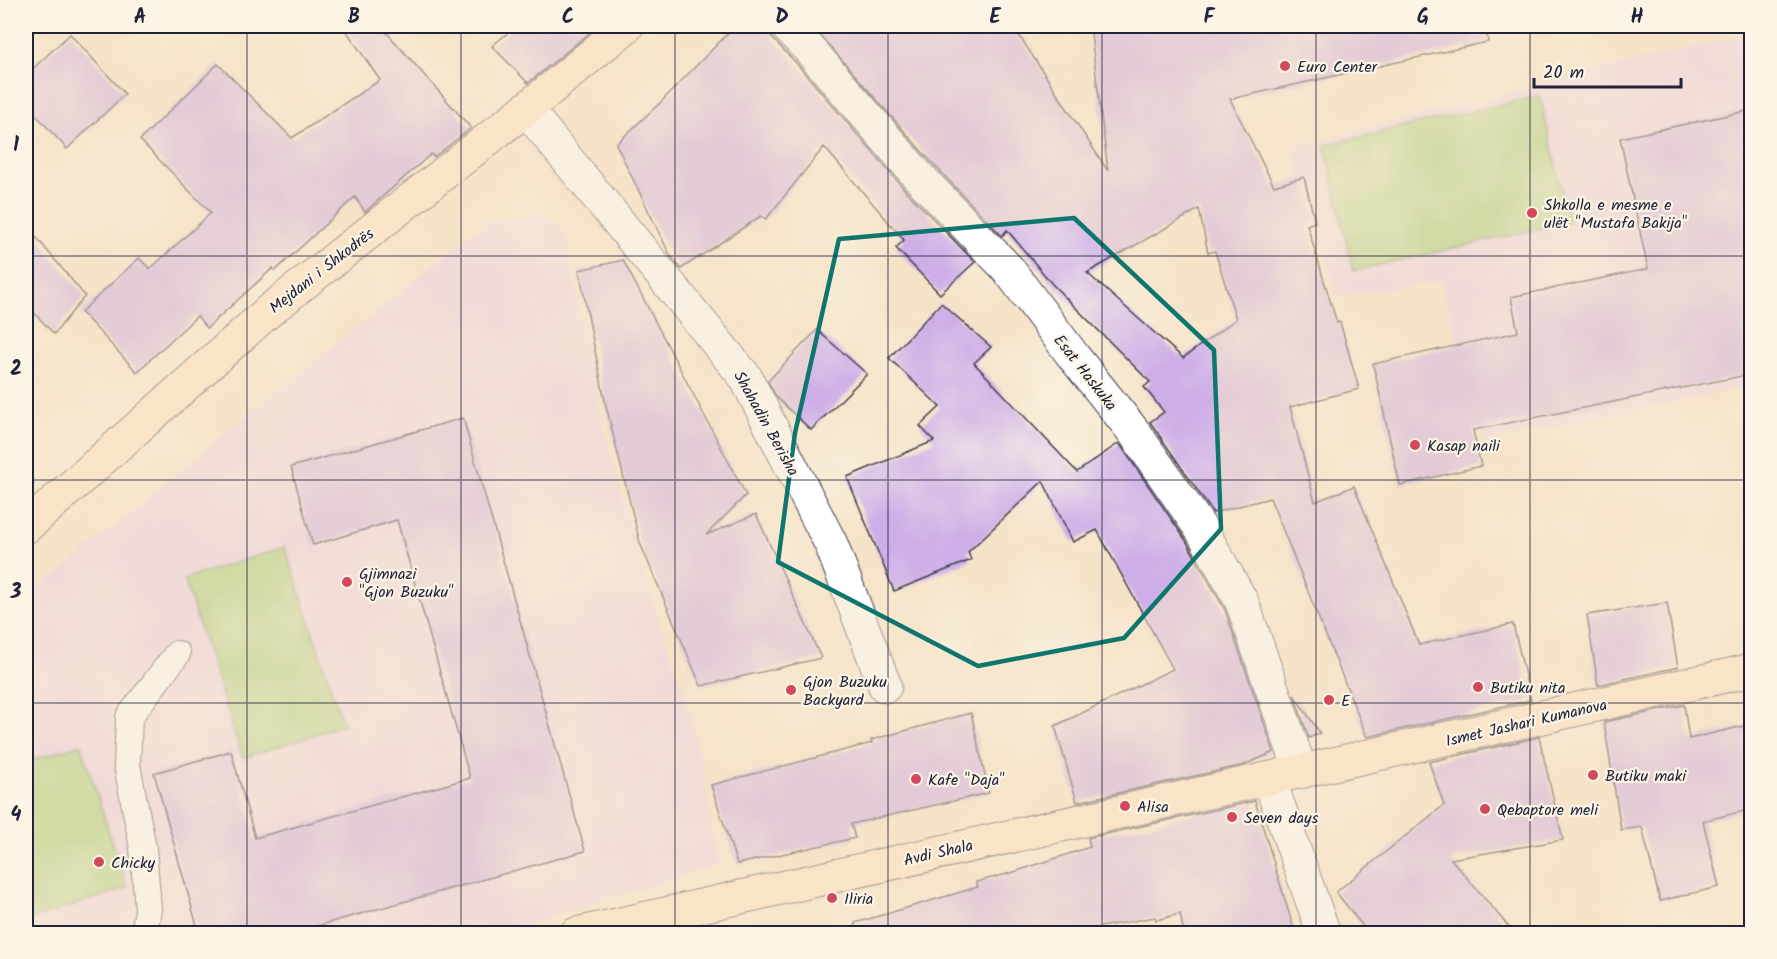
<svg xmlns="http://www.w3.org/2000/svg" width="1777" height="959" font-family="Kalam,sans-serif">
	<rect width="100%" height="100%" fill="#fcf5e5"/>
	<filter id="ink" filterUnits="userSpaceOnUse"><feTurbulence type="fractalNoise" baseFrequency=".0167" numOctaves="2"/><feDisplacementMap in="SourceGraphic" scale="12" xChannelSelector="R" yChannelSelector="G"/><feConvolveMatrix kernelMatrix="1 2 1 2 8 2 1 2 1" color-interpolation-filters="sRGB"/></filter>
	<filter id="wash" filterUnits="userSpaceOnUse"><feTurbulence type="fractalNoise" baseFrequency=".008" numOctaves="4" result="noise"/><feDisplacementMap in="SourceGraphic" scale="24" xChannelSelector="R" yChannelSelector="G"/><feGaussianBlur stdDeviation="1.35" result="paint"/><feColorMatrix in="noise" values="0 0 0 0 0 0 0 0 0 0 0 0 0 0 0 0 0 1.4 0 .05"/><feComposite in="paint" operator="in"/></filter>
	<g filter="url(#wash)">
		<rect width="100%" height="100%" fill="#f5e3c8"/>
		<!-- built -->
		<g fill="#ecd1ea">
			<polygon points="1751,33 1751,386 1485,442 1440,280 1337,298 1292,147"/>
			<polygon points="544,215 565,232 600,415 641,565 691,714 720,864 500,933 26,933 26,600 215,441 488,221"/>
		</g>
		<!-- green -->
		<g fill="#a6d07c" stroke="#64795c" stroke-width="1.5">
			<polygon points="1540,96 1569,222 1353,271 1325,145"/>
			<polygon points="285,547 343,725 243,758 184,579"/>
			<polygon points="81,744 127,888 26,921 26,762"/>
		</g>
		<g id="blocks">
			<!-- building -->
			<g fill="#cdaee8" fill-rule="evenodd">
				<polygon points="343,26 381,26 471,128 434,157 431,154 365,212 355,197 275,271 273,268 207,328 197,316 137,372 81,312 139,258 150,269 211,213 140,140 218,64 292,138 380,80"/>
				<polygon points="516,26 598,26 528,83 492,46"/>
				<polygon points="735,26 769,26 769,31 773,39 796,63 905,190 975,262 940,294 896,248 904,240 824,147 766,219 761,216 681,269 670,255 616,144 660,103"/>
				<path d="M812,26h201l95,145 -18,-145h396l2,16 -258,57 44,87 30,-9 11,45 -8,3 30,98 3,-1 19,67 -69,18 25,95 39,-16 65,159 94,-21 18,76 -164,37 -97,-239 -57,15 -63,-91 14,-10 -20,-25 6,-5 -97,-97 -46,-55 -5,6 -69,-72zM1199,209l9,44 7,-2 21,68 -53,39 -96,-85z"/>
				<polygon points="70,34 125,94 67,149 26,104 26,75"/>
				<polygon points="1752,110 1752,374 1473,430 1481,466 1400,485 1373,364 1518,332 1511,297 1648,269 1620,138"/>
				<polygon points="26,225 85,296 54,334 26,304"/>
				<polygon points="623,260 746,495 706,535 756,514 821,658 701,686 640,543 606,406 579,270"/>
				<polygon points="941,303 991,347 974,363 1077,472 1119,443 1185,539 1225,610 1274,752 1244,765 1077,802 1055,726 1173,669 1097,530 1073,542 1043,481 968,552 971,560 894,591 847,477 934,441 920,426 940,407 889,358"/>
				<polygon points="817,330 867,374 811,430 777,398 768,381"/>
				<polygon points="463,418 585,851 292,933 199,933 154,773 231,751 255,838 470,778 397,520 313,545 291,467"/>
				<polygon points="1667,603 1678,667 1598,685 1587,615"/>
				<polygon points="1294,695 1320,733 1309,738"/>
				<polygon points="1684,705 1689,739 1752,724 1752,809 1703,821 1719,887 1660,901 1642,827 1621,830 1604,722"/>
				<polygon points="971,713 989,793 851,824 855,838 737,864 711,785 872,743 871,740"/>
				<polygon points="1539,737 1563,840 1451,859 1514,933 1368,933 1336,892 1444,805 1429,762"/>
				<polygon points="1255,801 1295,933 1184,933 1180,914 1156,920 1155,917 1067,933 856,933 855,923 978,887 976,882 1011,873 1090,847 1088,838"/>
			</g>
		</g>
	</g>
	<g filter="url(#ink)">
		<use href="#blocks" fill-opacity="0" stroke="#423f50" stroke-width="1.5"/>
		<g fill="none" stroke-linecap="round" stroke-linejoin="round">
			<defs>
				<polyline id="lane" points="144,934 148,909 143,848 127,765 129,717 177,654"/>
				<g id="street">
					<polyline points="787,26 810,50 919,177 1008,269 1074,357 1134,432 1201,529 1242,602 1301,772"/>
					<polyline points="526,109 746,378 831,544 885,686"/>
					<polyline points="1269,779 1324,934"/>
				</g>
				<g id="secondary">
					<polyline points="26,527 270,310 526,109 627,26"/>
					<polyline points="576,934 1752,670"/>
				</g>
			</defs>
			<!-- lane casing -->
			<use href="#lane" stroke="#423f50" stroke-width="28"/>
			<!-- street casing -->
			<use href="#street" stroke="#423f50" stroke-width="35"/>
			<!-- secondary casing -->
			<use href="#secondary" stroke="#423f50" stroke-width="35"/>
			<!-- lane -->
			<use href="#lane" stroke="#fff" stroke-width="26"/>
			<!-- street -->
			<use href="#street" stroke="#fff" stroke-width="33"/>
			<!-- secondary -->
			<use href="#secondary" stroke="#fee5c5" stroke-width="33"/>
		</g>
	</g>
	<!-- marked area -->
	<path d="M0 0H1777V959H0ZM1074,218l140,132 7,179 -97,109 -146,28 -200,-104 17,-129 44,-194z" fill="#f5e3c8" fill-opacity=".55" fill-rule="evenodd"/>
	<path fill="none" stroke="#0f766e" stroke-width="4.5" stroke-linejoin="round" d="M1074,218l140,132 7,179 -97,109 -146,28 -200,-104 17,-129 44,-194z"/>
	<!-- grid -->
	<path fill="none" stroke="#22223b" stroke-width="1.5" stroke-opacity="0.55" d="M247,26v908M461,26v908M675,26v908M888,26v908M1102,26v908M1316,26v908M1530,26v908M26,256h1726M26,480h1726M26,703h1726"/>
	<!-- markers -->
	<g fill="#d1495b" stroke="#fcf5e5" stroke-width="2">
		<circle cx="1285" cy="66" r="6"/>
		<circle cx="1532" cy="213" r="6"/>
		<circle cx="1415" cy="445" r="6"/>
		<circle cx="347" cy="582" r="6"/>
		<circle cx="1478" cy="687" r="6"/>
		<circle cx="791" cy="690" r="6"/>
		<circle cx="1329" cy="700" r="6"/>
		<circle cx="1593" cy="775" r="6"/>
		<circle cx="916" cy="779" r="6"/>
		<circle cx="1125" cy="806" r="6"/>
		<circle cx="1485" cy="809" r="6"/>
		<circle cx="1232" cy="817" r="6"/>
		<circle cx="99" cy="862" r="6"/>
		<circle cx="832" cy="898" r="6"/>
	</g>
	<g text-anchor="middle" stroke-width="4.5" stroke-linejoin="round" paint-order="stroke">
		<!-- poi labels -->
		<g font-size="16" fill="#22223b" stroke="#fcf5e5" text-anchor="start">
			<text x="1297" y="72">Euro Center</text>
			<text x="1544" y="210">Shkolla e mesme e<tspan x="1544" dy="18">ulët "Mustafa Bakija"</tspan></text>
			<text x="1427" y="451">Kasap naili</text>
			<text x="359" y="579">Gjimnazi<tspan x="359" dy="18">"Gjon Buzuku"</tspan></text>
			<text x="803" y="687">Gjon Buzuku<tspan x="803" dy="18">Backyard</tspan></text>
			<text x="1490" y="693">Butiku nita</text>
			<text x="1341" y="706">E</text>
			<text x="1605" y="781">Butiku maki</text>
			<text x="928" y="785">Kafe "Daja"</text>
			<text x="1137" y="812">Alisa</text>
			<text x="1497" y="815">Qebaptore meli</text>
			<text x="1244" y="823">Seven days</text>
			<text x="111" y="868">Chicky</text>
			<text x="844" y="904">Iliria</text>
		</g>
		<!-- street labels -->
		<g font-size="16" fill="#22223b" stroke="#fcf5e5">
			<text transform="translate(321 270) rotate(-38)" y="6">Mejdani i Shkodrës</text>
			<text transform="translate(1086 372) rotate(52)" y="6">Esat Haskuka</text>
			<text transform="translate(767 423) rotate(61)" y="6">Shahadin Berisha</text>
			<text transform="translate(1526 722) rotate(-13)" y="6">Ismet Jashari Kumanova</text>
			<text transform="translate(938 852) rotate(-13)" y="6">Avdi Shala</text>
		</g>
	</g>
	<!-- margin -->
	<rect width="1777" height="959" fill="none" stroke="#fcf5e5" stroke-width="66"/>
	<!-- scale -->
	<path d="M1534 78v9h147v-9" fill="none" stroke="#22223b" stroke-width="3"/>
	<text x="1543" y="78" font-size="18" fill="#22223b" stroke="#fcf5e5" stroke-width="4.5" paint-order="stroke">20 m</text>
	<rect x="33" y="33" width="1711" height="893" fill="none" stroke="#22223b" stroke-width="2"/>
	<g font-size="20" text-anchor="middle" font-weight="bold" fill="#22223b">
		<text x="140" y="23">A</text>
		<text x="354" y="23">B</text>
		<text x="568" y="23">C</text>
		<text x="782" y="23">D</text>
		<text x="995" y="23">E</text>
		<text x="1209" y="23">F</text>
		<text x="1423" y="23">G</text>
		<text x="1637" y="23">H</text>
		<text x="16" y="151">1</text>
		<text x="16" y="375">2</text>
		<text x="16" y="598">3</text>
		<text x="16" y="821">4</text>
	</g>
</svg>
